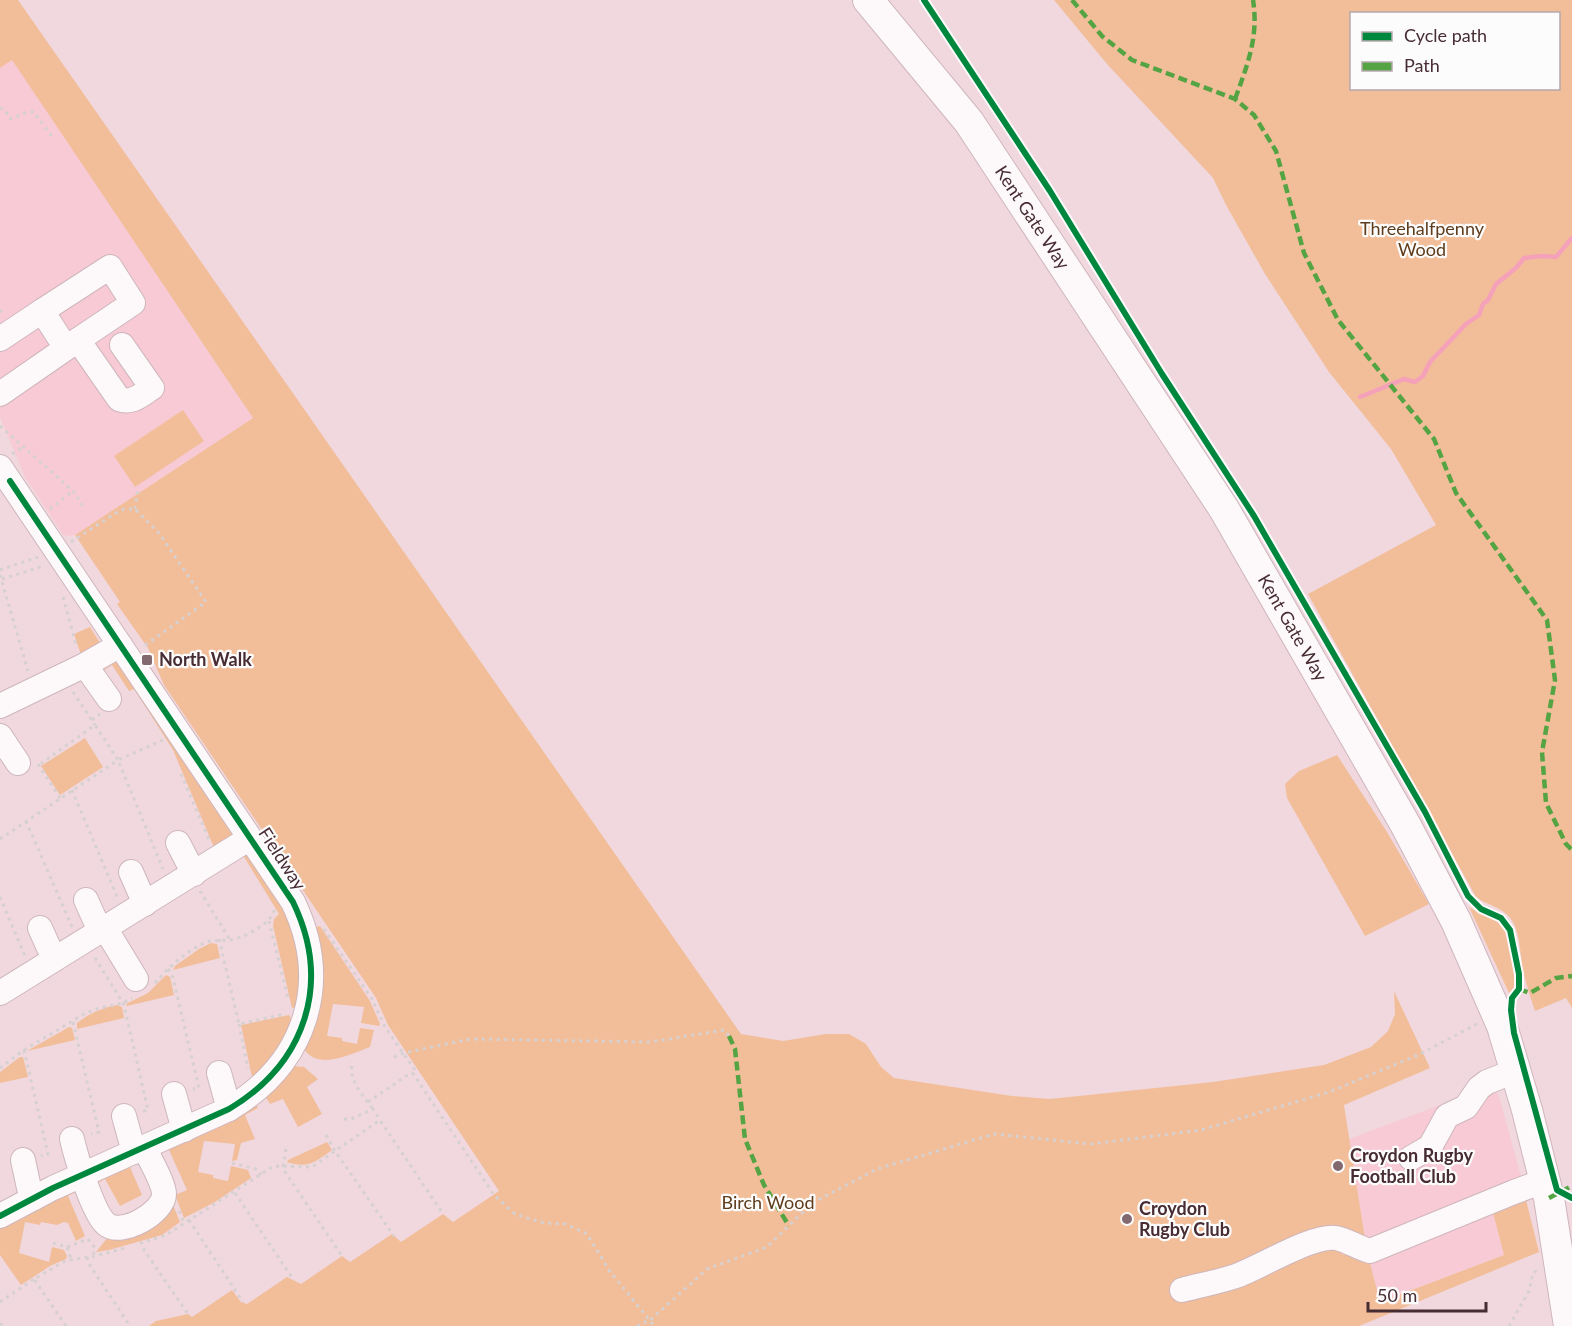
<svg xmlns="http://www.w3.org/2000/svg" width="1572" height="1326" font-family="Lato,sans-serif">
	<rect width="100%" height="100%" fill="#f0d8de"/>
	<!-- built -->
	<g fill="#f8cad5">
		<polygon points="0,38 253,418 75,535 64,536 25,477 0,417"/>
		<polygon points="1490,1090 1498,1093 1522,1180 1366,1245 1349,1139 1459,1098"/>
		<polygon points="1492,1209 1504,1255 1379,1302 1369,1259"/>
	</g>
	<!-- green -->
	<g fill="#f2be9a" fill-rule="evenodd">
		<polygon points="0,0 18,0 741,1034 783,1041 826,1034 849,1034 866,1044 881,1067 894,1078 1012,1096 1050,1099 1213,1082 1324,1065 1371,1047 1388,1031 1395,1014 1394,991 1430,1068 1344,1105 1366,1245 1341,1254 1369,1259 1380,1302 1504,1255 1492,1209 1525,1196 1539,1252 1359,1326 149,1326 156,1321 188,1314 192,1317 232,1290 241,1302 247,1304 287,1277 301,1284 342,1256 350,1262 392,1234 401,1242 443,1214 453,1222 499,1191 388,1025 376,998 164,685 148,648 117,604 120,602 75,535 253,418 12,60 0,68"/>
		<path d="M1054,0h518v1008l-6,-10 -31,13c-4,-12 -8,-24 -11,-36 -5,-20 -2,-49 -19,-62 -8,-7 -20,-9 -29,-16l-168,-303 128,-69 -45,-76 -62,-77 -64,-98 -39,-69 -13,-27 -106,-114zM1352,14h206v74h-206z"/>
		<polygon points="183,410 204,441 135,487 114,456"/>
		<polygon points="90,627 100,643 81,655 74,634"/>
		<polygon points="108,661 117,661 236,833 216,852 173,750 134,689 129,691 112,665 98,674"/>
		<polygon points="85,738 103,767 60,795 41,766"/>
		<polygon points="1337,755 1387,832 1429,904 1365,936 1287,798 1285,784 1299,771"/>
		<polygon points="241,852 248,854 282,901 300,946 299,1007 292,1008 273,926 274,919 279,914"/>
		<path d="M1469,907c9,6 22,9 30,16 13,12 16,48 15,65l-5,5z"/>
		<path d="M320,926l50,75 10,23 -1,2 -18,-3 3,-16 -31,-3 -6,32 15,2v3l15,3 3,-16 14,2 -4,17c-19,7 -52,24 -66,2l9,-121z"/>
		<polygon points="211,943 217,944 220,958 173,970 175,966 199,949"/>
		<polygon points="166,975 170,977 174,995 127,1006 126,1004 148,993"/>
		<path d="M117,1005l5,2 2,11 -47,11v-6c13,-10 25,-15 40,-18z"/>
		<polygon points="289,1015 294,1023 253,1083 231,1091 250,1082 252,1077 241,1025"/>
		<polygon points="69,1027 72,1028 75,1040 27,1051"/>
		<polygon points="20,1057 23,1057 28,1077 0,1083 0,1072"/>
		<polygon points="292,1066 304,1067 318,1079 307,1087 322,1114 298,1127 283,1099 270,1104 265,1096"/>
		<polygon points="256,1104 258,1108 245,1115 255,1139 241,1143 237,1160 232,1161 235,1144 204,1141 198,1172 213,1175 213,1178 228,1181 231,1166 248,1170 251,1178 215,1202 184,1218 175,1195 187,1190 169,1150 153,1157 154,1152"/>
		<path d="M327,1142l5,8c-17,12 -24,19 -45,12l1,-2z"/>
		<polygon points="139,1159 141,1162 130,1167 142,1195 120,1206 105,1179 94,1185 91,1183"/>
		<polygon points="77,1187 82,1189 68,1196 85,1236 76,1241 68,1223 64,1222 57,1225 41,1222 40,1225 25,1222 19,1253 49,1262 52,1247 64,1250 67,1256 66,1259 50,1266 21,1285 0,1255 0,1227"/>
		<polygon points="171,1200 180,1222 162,1235 109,1250 96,1252 108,1237"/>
	</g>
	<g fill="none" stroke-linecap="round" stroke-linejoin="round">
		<!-- stream -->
		<polyline stroke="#f5a1ba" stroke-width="4.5" points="1360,397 1404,379 1415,382 1423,376 1430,362 1466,324 1479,315 1483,304 1488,300 1496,284 1516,268 1524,258 1542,256 1556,257 1572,238"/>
		<defs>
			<g id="minor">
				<polyline points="42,311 110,267 133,303 78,340"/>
				<polyline points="0,339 42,311 66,348"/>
				<path d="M0,394l78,-54 41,59c13,5 22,-4 33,-11l-30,-43"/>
				<path d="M0,467l293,435c39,81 13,161 -64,207l-176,79 -53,28"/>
				<polyline points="85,665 109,699"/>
				<polyline points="0,706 85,665 120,645"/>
				<polyline points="0,736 18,763"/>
				<polyline points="178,843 194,874"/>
				<polyline points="131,872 145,904"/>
				<polyline points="86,900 100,931"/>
				<polyline points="40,928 54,959"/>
				<polyline points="105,928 136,979"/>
				<polyline points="0,993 250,838"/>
				<polyline points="219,1073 229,1109"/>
				<polyline points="174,1094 184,1130"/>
				<polyline points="124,1116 134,1152"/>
				<path d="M72,1139c4,18 21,74 34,85 15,13 58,-11 58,-30 0,-11 -15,-36 -20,-47"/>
				<polyline points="1411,1158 1430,1147 1447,1116 1466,1107 1479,1088 1487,1082 1515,1071"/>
				<polyline points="23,1160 29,1188 34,1198"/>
				<path d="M1182,1290c18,-5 37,-8 54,-14 23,-8 77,-42 100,-38 11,2 22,10 34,13l144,-59 30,-11"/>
			</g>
			<g id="major">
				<path id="s1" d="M868,0l101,122 255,387 181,315 51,97 46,105 25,84 22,88 20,128"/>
			</g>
		</defs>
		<!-- minor casing -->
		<use href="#minor" stroke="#ceb6bc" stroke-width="26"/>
		<!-- major casing -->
		<use href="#major" stroke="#ceb6bc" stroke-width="32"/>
		<!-- path -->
		<g stroke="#d6d0d1" stroke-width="3" stroke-dasharray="3 4.5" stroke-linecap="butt">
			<polyline points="0,108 5,110 10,119 28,112 34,112 53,138"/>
			<polyline points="0,312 3,310"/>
			<polyline points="0,426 73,491 85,509"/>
			<polyline points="12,454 23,447"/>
			<polyline points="50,509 73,491"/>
			<polyline points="135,509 138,489"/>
			<polyline points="71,542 114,514 124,509 135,509 159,533 206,602 144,646"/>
			<polyline points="0,570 38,557"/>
			<polyline points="0,575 28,671"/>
			<polyline points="2,579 44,566"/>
			<polyline points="63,597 77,648"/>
			<polyline points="73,692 95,725"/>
			<polyline points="92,720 100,714"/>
			<polyline points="163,740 118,760 163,869"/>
			<polyline points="38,764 60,798"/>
			<polyline points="181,774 210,842"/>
			<polyline points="72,790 118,899"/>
			<polyline points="26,821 72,927"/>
			<polyline points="0,839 118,760 95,725 39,765"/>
			<polyline points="200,891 230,940"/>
			<polyline points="0,897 25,956"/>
			<polyline points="269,921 288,998"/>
			<polyline points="324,929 372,999 385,1027 415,1070 412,1072 494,1195 515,1214 544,1223 566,1224 587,1234 609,1270 654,1326"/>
			<polyline points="219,939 239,1024 285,1014"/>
			<polyline points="95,958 123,1003 126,1014 148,1110 141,1112"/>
			<polyline points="168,969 172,974 199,1088 193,1089"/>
			<path d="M155,983c13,-15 29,-30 47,-39 10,-5 17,-3 27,-4 13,-1 44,-17 45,-30"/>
			<polyline points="73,1022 99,1132 91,1134"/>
			<polyline points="239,1024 248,1069"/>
			<polyline points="24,1050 48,1154 41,1156"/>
			<polyline points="394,1057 404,1053 470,1039 650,1042 724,1030 729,1036"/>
			<path d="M352,1066c-3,15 13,32 21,43"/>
			<polyline points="0,1068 24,1050 84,1014 96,1009 123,1003 132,998"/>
			<polyline points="368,1102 412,1072"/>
			<polyline points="344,1119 351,1119 373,1109 380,1120"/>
			<polyline points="326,1135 335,1151 394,1236"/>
			<polyline points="286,1149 283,1166 285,1172 342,1256"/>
			<polyline points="232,1163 256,1169 261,1175"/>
			<polyline points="235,1193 293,1279"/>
			<polyline points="179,1211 184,1223"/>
			<polyline points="189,1220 243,1302"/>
			<polyline points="147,1241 166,1235 272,1167 279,1166 312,1167 380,1120 443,1214"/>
			<polyline points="53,1243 67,1247 71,1259"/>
			<polyline points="140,1243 142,1243 144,1250 188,1314"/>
			<polyline points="67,1247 88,1239 95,1248 93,1256"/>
			<polyline points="87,1257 89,1264 130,1326"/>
			<polyline points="0,1302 34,1279"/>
			<polyline points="0,1323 2,1326"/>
			<polyline points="66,1326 34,1279 65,1261 99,1255 125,1248"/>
			<polyline points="637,1326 650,1320 707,1269 767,1247 812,1203 877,1169 994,1134 1091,1144 1201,1130 1329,1092 1418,1055 1477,1024"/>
			<polyline points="1509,1326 1529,1291 1533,1273 1538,1270"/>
		</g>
		<!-- minor -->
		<use href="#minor" stroke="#fdf9fa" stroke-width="24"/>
		<!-- major -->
		<use href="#major" stroke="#fdf9fa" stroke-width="30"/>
		<!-- quiet -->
		<g stroke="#55a444" stroke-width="4.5" stroke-dasharray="9 4.5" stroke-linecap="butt">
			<polyline points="1072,0 1102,36 1132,60 1235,99 1254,115 1276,151 1304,253 1338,320 1434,439 1456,493 1547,620 1555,680 1542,752 1546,803 1566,844 1572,850"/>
			<path d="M1235,99c12,-33 24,-62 18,-99"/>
			<polyline points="1519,989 1530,993 1556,978 1572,976"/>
			<polyline points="729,1036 735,1049 745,1139 764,1185 789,1226"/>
			<polyline points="1549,1198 1572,1186"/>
		</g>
		<defs>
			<g id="cycleway">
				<polyline points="924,0 1050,191 1162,374 1254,516 1425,812 1468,896 1481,909 1501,918 1510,930 1519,974 1519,989 1512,998 1511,1010 1514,1033 1557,1190 1572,1198"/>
				<path d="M0,1216l53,-28 176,-79c77,-46 103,-126 64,-207l-283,-421"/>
			</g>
		</defs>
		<!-- cycleway casing -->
		<use href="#cycleway" stroke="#fcfcfc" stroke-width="10"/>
		<!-- cycleway -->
		<use href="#cycleway" stroke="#00873e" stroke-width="6"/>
	</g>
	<!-- markers -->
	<g fill="#82686f" stroke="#fcfcfc" stroke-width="2">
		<rect x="141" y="654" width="12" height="12" rx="3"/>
		<circle cx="1338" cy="1166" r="6"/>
		<circle cx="1127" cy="1219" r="6"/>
	</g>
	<g text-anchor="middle" stroke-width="4.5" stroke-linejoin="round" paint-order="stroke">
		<!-- street labels -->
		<g font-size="18" fill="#472c33" stroke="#fcfcfc">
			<text dy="6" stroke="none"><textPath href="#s1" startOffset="273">Kent Gate Way</textPath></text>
			<text dy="6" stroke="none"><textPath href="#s1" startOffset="759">Kent Gate Way</textPath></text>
			<text transform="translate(282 859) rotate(57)" y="6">Fieldway</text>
		</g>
		<!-- park labels -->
		<g font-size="18" fill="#5e3c1c" stroke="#fcfcfc">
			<text x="1422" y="235">Threehalfpenny<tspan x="1422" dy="21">Wood</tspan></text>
			<text x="768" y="1209">Birch Wood</text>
		</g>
		<!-- poi labels -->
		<g font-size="18" font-weight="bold" fill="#472c33" stroke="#fcfcfc" text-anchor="start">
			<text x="159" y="666">North Walk</text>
			<text x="1350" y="1162">Croydon Rugby<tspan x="1350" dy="21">Football Club</tspan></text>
			<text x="1139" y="1215">Croydon<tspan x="1139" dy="21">Rugby Club</tspan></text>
		</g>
	</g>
	<!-- legend -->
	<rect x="1350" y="12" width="210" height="78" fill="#fcfcfc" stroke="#b4a9ac" stroke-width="1.5"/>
	<rect x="1362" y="32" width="30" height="9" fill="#00873e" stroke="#b4a9ac" stroke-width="1.5"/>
	<text x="1404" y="42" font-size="18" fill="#472c33">Cycle path</text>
	<rect x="1362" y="62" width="30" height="9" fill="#55a444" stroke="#b4a9ac" stroke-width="1.5"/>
	<text x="1404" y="72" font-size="18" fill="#472c33">Path</text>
	<!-- scale -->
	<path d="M1368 1302v9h118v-9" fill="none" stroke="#472c33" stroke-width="3"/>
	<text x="1377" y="1302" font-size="18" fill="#472c33" stroke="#fcfcfc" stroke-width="4.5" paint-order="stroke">50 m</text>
</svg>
